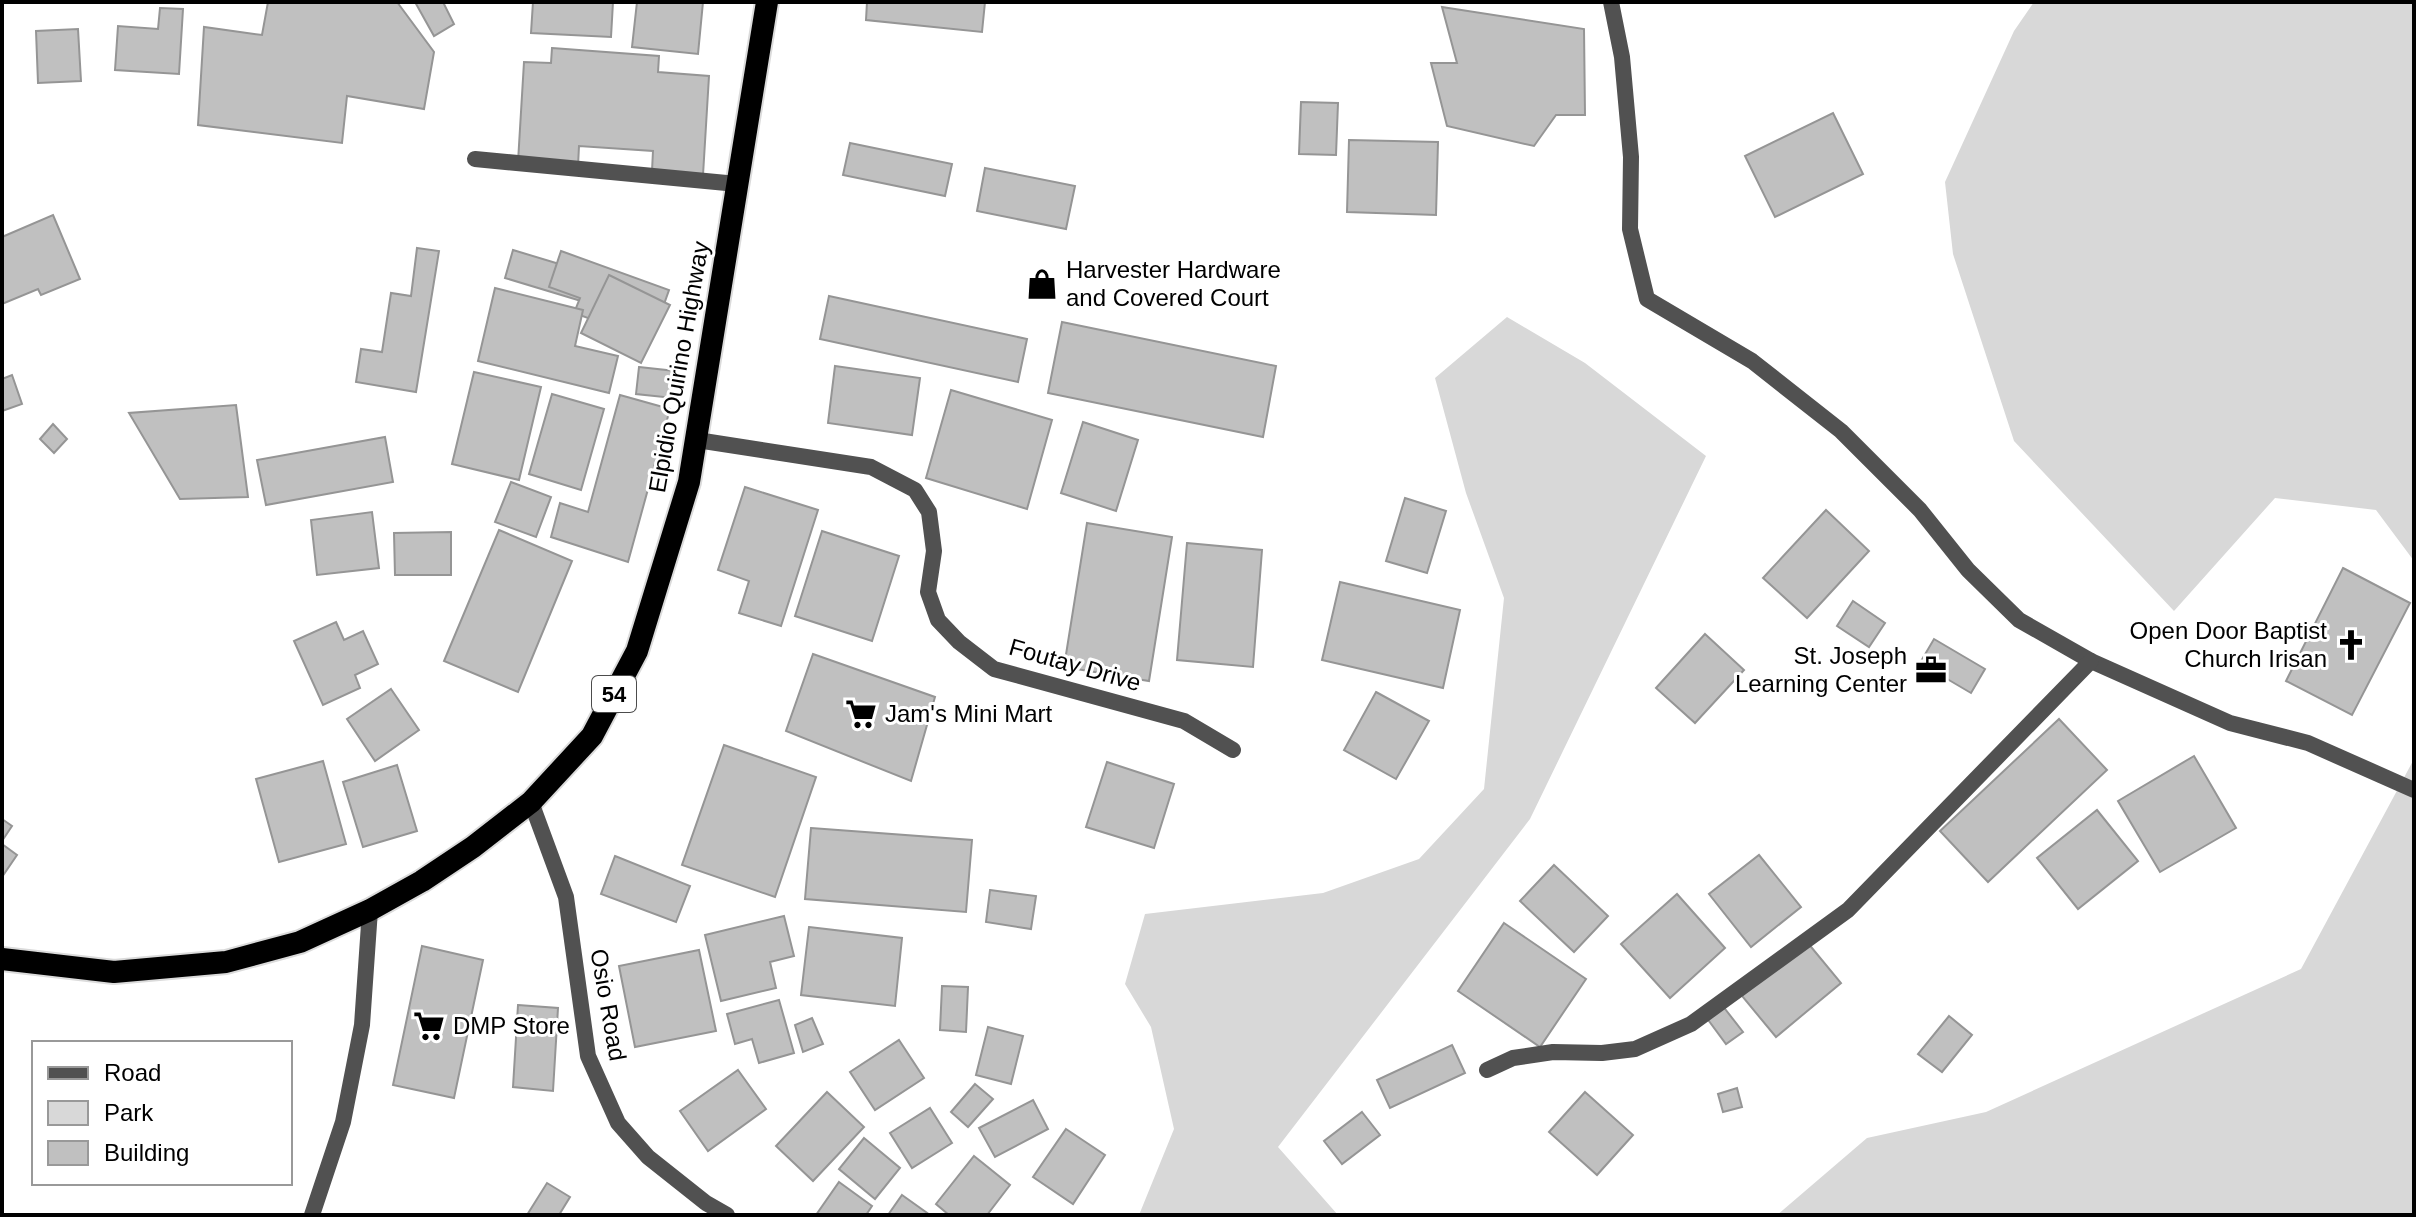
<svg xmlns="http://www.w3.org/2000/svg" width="2416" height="1217" font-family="Arial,sans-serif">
	<rect width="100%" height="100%" fill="#fff"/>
	<!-- green -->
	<g fill="#d8d8d8">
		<polygon points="2034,2 2414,2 2414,561 2376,510 2275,498 2174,611 2014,441 1953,254 1945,182 2014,31"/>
		<polygon points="1507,317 1585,363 1706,456 1530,819 1278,1147 1338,1215 1139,1215 1174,1129 1151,1027 1125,984 1145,914 1323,893 1419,859 1484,789 1504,598 1466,493 1435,378"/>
		<polygon points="2414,759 2414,1215 1777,1215 1867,1138 1986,1112 2301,969"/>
	</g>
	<!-- building -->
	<g fill="#c0c0c0" stroke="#959595" stroke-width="2">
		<polygon points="268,2 397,2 434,52 424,109 347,96 342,143 198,125 204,27 262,35"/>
		<polygon points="415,2 443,2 454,24 434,36"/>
		<polygon points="533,2 613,2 611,37 531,33"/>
		<polygon points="637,2 703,2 698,54 632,47"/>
		<polygon points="867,2 985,2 982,32 866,20"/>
		<polygon points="1442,7 1584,29 1585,115 1556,115 1534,146 1447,126 1431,63 1457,63"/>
		<polygon points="160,8 183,9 179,74 115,70 118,26 158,29"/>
		<polygon points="78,29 81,81 38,83 36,31"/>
		<polygon points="552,48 659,56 658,72 709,76 703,175 652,171 653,151 579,146 578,166 518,162 524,62 551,63"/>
		<polygon points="1301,102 1338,103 1336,155 1299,154"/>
		<polygon points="1833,113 1863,174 1775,217 1745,156"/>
		<polygon points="1349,140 1438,142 1436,215 1347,212"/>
		<polygon points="850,143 952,164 945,196 843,175"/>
		<polygon points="985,168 1075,186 1066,229 977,211"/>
		<polygon points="53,215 80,279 41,295 38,289 2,304 2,237"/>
		<polygon points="417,248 439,251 416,392 356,382 361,349 382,352 391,293 411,296"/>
		<polygon points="513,250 589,273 581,301 505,278"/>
		<polygon points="561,251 669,290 651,341 574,313 580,298 549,287"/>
		<polygon points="609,275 670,305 641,363 581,333"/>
		<polygon points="495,288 583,310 575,346 618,356 609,393 478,361"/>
		<polygon points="829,296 1027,339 1018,382 820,339"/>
		<polygon points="1062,322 1276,366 1263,437 1048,393"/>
		<polygon points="835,366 920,378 912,435 828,423"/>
		<polygon points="639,367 675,371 673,398 636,394"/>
		<polygon points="474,372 541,387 519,480 452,464"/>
		<polygon points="12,375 22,404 2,411 2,379"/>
		<polygon points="951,390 1052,420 1027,509 926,478"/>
		<polygon points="552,394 604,409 581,490 529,474"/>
		<polygon points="620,395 670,409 628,562 551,537 560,503 588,512"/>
		<polygon points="236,405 248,497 180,499 129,413"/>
		<polygon points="1083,422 1138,440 1116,511 1061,493"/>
		<polygon points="53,424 67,439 54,453 40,439"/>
		<polygon points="385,437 393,482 266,505 257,460"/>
		<polygon points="511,482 551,497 536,537 495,522"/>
		<polygon points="745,487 818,510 781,626 739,613 749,581 718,570"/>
		<polygon points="1405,498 1446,511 1427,573 1386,561"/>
		<polygon points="1826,510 1869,551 1807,618 1763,578"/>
		<polygon points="372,512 379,568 317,575 311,520"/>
		<polygon points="1087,523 1172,537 1149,681 1064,667"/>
		<polygon points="499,530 572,561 518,692 444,661"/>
		<polygon points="822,531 899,556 872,641 795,616"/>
		<polygon points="451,532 451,575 395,575 394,533"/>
		<polygon points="1187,543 1262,550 1253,667 1177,660"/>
		<polygon points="2343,568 2410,603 2352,715 2286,681"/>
		<polygon points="1340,582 1460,610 1443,688 1322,660"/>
		<polygon points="1853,601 1885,623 1869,647 1837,626"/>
		<polygon points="336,622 344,640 363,631 378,664 355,675 360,688 323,705 294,641"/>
		<polygon points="1705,634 1744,670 1695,723 1656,688"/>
		<polygon points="1934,639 1985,669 1971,693 1920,663"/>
		<polygon points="813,654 935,697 911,781 786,731"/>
		<polygon points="391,689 419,730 375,761 347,719"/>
		<polygon points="1376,692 1429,721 1396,779 1344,750"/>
		<polygon points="2059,719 2107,770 1988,882 1940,831"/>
		<polygon points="724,745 816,777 775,897 682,865"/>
		<polygon points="2194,756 2236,828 2160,872 2118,801"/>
		<polygon points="323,761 346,844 279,862 256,779"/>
		<polygon points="1107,762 1174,784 1154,848 1086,827"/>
		<polygon points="397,765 417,831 363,847 343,782"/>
		<polygon points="2097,810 2138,861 2078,909 2037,858"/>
		<polygon points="2,819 12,826 2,841"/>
		<polygon points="811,828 972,840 966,912 805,899"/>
		<polygon points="2,844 17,855 2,877"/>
		<polygon points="1759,855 1801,907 1751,947 1709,894"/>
		<polygon points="615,856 690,886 676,922 601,894"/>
		<polygon points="1554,865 1608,916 1574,952 1520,901"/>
		<polygon points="990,890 1036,896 1031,929 986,922"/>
		<polygon points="1677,894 1725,948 1670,998 1621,944"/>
		<polygon points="784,916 794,956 770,962 776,988 721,1001 705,935"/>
		<polygon points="1504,923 1586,979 1540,1047 1458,991"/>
		<polygon points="809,927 902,938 895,1006 801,995"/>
		<polygon points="1807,942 1841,983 1776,1037 1742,996"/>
		<polygon points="422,946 483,960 454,1098 393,1085"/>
		<polygon points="699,950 716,1031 635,1047 619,966"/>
		<polygon points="942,986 968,987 966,1032 940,1030"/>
		<polygon points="779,1000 794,1053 759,1063 752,1039 735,1044 727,1014"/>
		<polygon points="518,1005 558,1008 553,1091 513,1087"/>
		<polygon points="1722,1005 1743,1032 1726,1044 1706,1017"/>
		<polygon points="1949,1016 1972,1035 1942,1072 1918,1054"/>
		<polygon points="812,1018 823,1044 803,1052 795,1025"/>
		<polygon points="988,1027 1023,1036 1011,1084 976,1075"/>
		<polygon points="899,1040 924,1078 875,1110 850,1072"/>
		<polygon points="1452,1045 1465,1073 1390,1108 1377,1080"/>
		<polygon points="738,1070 766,1109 708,1151 680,1111"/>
		<polygon points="975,1084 993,1099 968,1127 951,1112"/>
		<polygon points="1737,1088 1742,1107 1723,1112 1718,1094"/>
		<polygon points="827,1092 864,1127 813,1181 776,1146"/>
		<polygon points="1585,1092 1633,1135 1597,1175 1549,1132"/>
		<polygon points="1033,1100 1048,1129 995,1157 979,1128"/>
		<polygon points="930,1108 952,1143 912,1168 890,1133"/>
		<polygon points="1362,1112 1380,1135 1342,1164 1324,1141"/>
		<polygon points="1066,1129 1105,1155 1073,1204 1033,1177"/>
		<polygon points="864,1138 900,1168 875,1199 839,1169"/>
		<polygon points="974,1156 1010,1185 987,1215 949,1215 936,1204"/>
		<polygon points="839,1182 872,1206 866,1215 816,1215"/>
		<polygon points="547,1183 570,1197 559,1215 527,1215"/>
		<polygon points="902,1195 930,1215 888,1215"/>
	</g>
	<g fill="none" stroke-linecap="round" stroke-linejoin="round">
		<defs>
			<polyline id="trunk" points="2,959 114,972 226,962 300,942 370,910 422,881 473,847 531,802 592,736 637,651 689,482 767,2"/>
		</defs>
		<!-- trunk casing -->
		<use href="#trunk" stroke="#dbdbdb" stroke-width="26"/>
		<!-- minor -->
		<g stroke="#515151" stroke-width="16">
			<polyline points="1611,2 1622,57 1631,157 1630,229 1647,299 1752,361 1841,431 1920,510 1968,570 2019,620 2091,661 2230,723 2308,743 2414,790"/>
			<polyline points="475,159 737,184"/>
			<polyline points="697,440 871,467 915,490 929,512 934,551 928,592 938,620 959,642 994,669 1184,721 1233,750"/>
			<polyline points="531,802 566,897 588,1056 618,1123 648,1157 706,1203 727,1215"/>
			<polyline points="1487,1070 1513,1058 1553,1052 1602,1053 1635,1049 1691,1024 1848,910 2091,661"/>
			<polyline points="312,1215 343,1122 362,1025 370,910"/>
		</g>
		<!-- trunk -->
		<use href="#trunk" stroke="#000" stroke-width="22"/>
	</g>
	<!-- icons -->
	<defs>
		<symbol id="shop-bare" viewBox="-9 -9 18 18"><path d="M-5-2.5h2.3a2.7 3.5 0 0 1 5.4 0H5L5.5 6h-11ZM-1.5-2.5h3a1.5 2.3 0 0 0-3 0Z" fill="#000" stroke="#fff" stroke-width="2.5" paint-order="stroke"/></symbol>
		<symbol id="church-bare" viewBox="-9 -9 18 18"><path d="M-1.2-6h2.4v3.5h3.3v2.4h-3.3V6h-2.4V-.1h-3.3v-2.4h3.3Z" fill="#000" stroke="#fff" stroke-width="2.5" paint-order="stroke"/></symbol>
		<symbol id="office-bare" viewBox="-9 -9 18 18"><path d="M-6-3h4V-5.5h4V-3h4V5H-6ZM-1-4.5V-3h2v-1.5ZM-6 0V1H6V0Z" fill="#000" stroke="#fff" stroke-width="2.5" paint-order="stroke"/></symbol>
		<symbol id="supermarket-bare" viewBox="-9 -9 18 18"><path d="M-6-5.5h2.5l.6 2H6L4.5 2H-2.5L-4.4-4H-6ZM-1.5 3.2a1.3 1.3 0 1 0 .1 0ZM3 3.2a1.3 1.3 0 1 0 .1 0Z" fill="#000" stroke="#fff" stroke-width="2.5" paint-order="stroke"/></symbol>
	</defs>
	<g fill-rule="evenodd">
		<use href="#shop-bare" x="1020" y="262" width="44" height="44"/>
		<use href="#church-bare" x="2329" y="623" width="44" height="44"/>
		<use href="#office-bare" x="1909" y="648" width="44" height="44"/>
		<use href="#supermarket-bare" x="839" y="692" width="44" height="44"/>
		<use href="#supermarket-bare" x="407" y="1004" width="44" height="44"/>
	</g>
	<g text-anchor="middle" stroke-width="6" stroke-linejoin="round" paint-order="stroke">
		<!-- shield labels -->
		<rect fill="#fff" stroke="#4c4c4c" stroke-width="2" x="592" y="676" width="44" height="36" rx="6"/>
		<g font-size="22" font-weight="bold" fill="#000">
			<text x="614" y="702">54</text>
		</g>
		<!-- poi labels -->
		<g font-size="24" fill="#000" stroke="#fff" text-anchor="start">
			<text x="1066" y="278">Harvester Hardware<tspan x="1066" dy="28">and Covered Court</tspan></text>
			<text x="2327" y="639" text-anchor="end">Open Door Baptist<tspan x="2327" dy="28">Church Irisan</tspan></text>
			<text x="1907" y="664" text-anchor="end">St. Joseph<tspan x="1907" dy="28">Learning Center</tspan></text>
			<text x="885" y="722">Jam's Mini Mart</text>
			<text x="453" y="1034">DMP Store</text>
		</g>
		<!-- street labels -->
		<g font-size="24" fill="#000" stroke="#fff">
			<text transform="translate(679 367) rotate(-80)" y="8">Elpidio Quirino Highway</text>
			<text transform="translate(1075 665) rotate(16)" y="8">Foutay Drive</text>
			<text transform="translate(608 1005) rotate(80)" y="8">Osio Road</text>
		</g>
	</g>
	<!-- border -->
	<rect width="2416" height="1217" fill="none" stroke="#000000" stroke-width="8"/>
	<!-- legend -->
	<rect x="32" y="1041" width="260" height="144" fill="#ffffff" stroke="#999999" stroke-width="2"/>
	<rect x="48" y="1067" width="40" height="12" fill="#515151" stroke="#999999" stroke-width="2"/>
	<text x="104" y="1081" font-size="24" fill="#000000">Road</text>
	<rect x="48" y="1101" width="40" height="24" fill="#d8d8d8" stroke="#999999" stroke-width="2"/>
	<text x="104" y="1121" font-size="24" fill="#000000">Park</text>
	<rect x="48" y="1141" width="40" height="24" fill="#c0c0c0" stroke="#999999" stroke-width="2"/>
	<text x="104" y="1161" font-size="24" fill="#000000">Building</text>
</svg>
